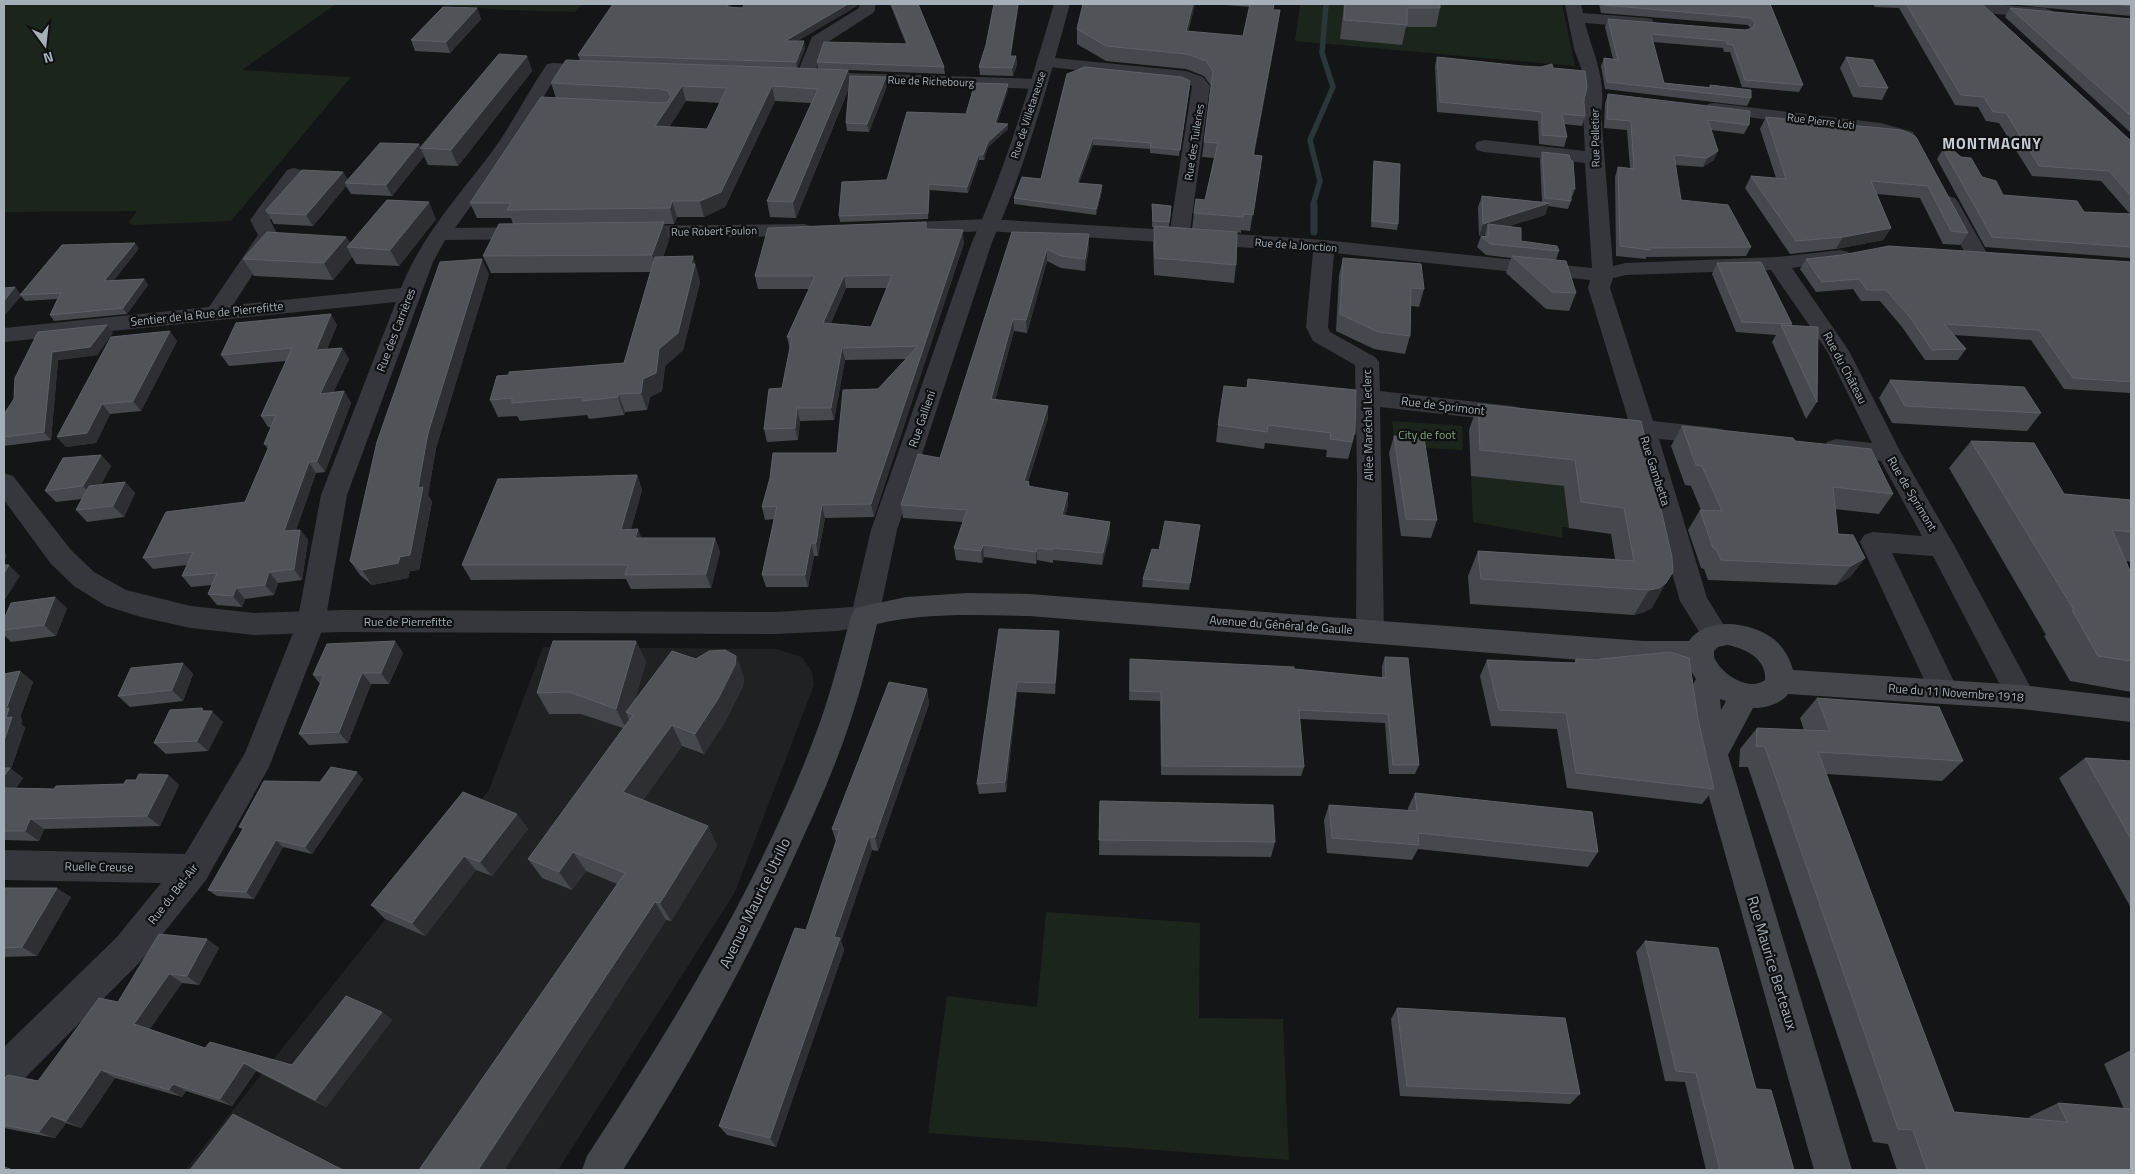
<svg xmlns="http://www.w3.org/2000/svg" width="2135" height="1174" font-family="'Titillium Web',sans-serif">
	<rect width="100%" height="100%" fill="#141516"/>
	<!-- built -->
	<polygon fill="#202123" points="543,647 776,649 802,657 812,672 814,685 735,892 558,1170 185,1170 489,790"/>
	<!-- green -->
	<g fill="#1c251c">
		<polygon points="4,4 336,4 242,70 351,77 231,221 135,225 130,224 129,222 137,211 4,212"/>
		<polygon points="425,4 582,4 575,12 507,10"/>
		<polygon points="1300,4 1562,4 1575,66 1295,41"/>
		<polygon points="1392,421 1462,426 1463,450 1395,446"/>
		<polygon points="1471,476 1544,484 1565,481 1574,528 1562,527 1563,538 1473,522"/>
		<polygon points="1046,912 1200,923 1199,1018 1283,1019 1289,1160 928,1133 947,996 1037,1007"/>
	</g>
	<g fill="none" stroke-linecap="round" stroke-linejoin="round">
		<!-- stream-far1 -->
		<polyline stroke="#29373b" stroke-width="5.5" points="1313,205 1320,181 1310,140 1333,87 1322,53 1326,4"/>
		<!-- stream -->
		<polyline stroke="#29373b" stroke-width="7" points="1314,204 1314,232"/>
		<!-- minor -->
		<g fill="#35373c" fill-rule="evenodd">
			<polygon points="859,4 875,4 875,10 873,13 825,44 815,72 1039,79 1045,80 1048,84 1045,88 1039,89 811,82 799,80 796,76 812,37 859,8"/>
			<path d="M1565,4h16l2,9 63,5 6,1 2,4 -2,4 -6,1 -61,-5c8,31 22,56 16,89l12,154 13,-3 151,-6 64,-7 7,2 4,4 -4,4 -56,8 57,83 52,102 54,94 76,141 5,9 -5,9 -10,3 -10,-3 -78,-150 -41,-3 67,139 -5,9 -10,3 -10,-3 -74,-159 4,-7 9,-3 49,4 -41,-75 -54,-7 -3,-6 3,-6 9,-3 36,4 -45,-92 -56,-81 -145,5 -13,3 -3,10 43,133 63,7 9,2 3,6 -3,6 -9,2 -57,-5 48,159 23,37 -4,8 -10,3 -10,-3 -26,-42 -47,-165 -15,-3 -3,-6 3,-6 10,-2 -40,-131 2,-8 -256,-27 -6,74 2,5 45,25 4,5 1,29 132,15 9,2 3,6 -3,6 -9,2 -132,-15 4,225 -4,8 -10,3 -10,-3 -4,-8 1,-158 -2,-109 -42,-24 -7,-14 7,-75 -325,-21 -98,4 -7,-2 -3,-4 3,-4 7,-2 98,-4 182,11 22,-144 -10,-5 -143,-15 -3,-4 3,-4 6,-1 141,14 17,6 7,9 -20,145 134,9 268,28 -7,-105 -101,-11 -7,-2 -2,-4 2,-4 7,-2 101,11 -2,-39 3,-17 -3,-22 -9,-24z"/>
			<polygon points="1991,4 2045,8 2051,10 2053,13 2051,16 2045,18 1983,13 1977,11 1975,8 1977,5"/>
			<path d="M553,63l45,2 6,1 3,4 -3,4 -6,1 -40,-2 -46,76 -57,79 77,-1 7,2 3,4 -3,4 -7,2 -87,1 -12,22 -86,233 -22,128 -56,144 -63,113 -65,81 -124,125 -13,5v-44l113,-110 44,-54 -157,-3v-30l181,4 60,-101 52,-130 24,-128 75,-193 -392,40v-14l205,-21 49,-72 -8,-15 37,-50 7,-2 7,2 3,4 -34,46 8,15 -45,70 168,-17c22,-55 58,-92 93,-139 19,-27 34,-57 53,-85z"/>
			<polygon points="1714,103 1881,123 1913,132 1915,136 1913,140 1906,142 1879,134 1708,112 1705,108 1708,104"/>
			<polygon points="1948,196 1955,198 1958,202 1988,255 1984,259 1977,261 1970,259 1966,255 1938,202 1941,198"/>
			<polygon points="804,224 811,226 814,230 811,234 804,236 630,238 623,236 620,232 623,228 630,226"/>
		</g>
		<!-- tertiary -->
		<path fill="#35373c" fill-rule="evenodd" d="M1054,4h16c-22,80 -44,162 -78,238l-95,288 -18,86 -4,8 -37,7 -63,3 -433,-2 -88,3 -63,-7 -50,-11 -35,-11 -32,-20 -23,-22 -47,-64v-27l9,3 58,74 23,22 32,18 65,16 63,7 88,-3 433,2 78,-5 18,-77 101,-288c35,-76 58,-158 82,-238z"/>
		<!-- secondary -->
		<path fill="#43474c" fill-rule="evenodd" d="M967,593l62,1 614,47h46c18,-26 64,-19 86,-1 9,8 15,19 18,30l228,15 110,13v24l-110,-13 -233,-15c-7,10 -23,14 -35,14l-25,47 124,415h-38l-117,-416 -8,-62 7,-13 -9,-15 -44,1 -614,-49c-51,-1 -102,-4 -152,8 -8,33 -16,66 -27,98 -15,46 -35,90 -55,133 -49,110 -108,214 -172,315h-41l5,-14c89,-136 176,-278 232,-431 13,-36 22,-73 32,-109l4,-8 51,-11zM1727,645c18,3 40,14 38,35 -17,12 -44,-6 -51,-23v-6l4,-4zM1720,699l6,2 -5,9z"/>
	</g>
	<!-- wall -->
	<g fill="#45484c" fill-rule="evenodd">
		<path d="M732,4l-3,3 13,1 3,-4h112v2l-60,35 8,7 -8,20 21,1 -1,-7 89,-18 -16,-40h37l-9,1 26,62 1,7 -97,-4 2,10 37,6 -18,46 -22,-1 -1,-8 3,-35 -53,130 -26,-1 -3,-16 44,-98 -36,-2 -50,106 -21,10h-27l-3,7h-10l5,16 -6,17 30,-1 7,26 -17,68 -18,16 -3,25 -12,6 -3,13 -22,2 -1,3 -35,4 -2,-4 -67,6 -3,-5 -19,1 -8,-17 134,-37 26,-91 -159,1 -8,-17 30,-32 -2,-6h-34l-7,-15 86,-105 -5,-15 29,-22 -2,-6zM686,101l34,2 -13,26 -38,-2z"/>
		<polygon points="1083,4 1195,4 1188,32 1243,36 1250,7 1213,4 1274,4 1273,10 1280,10 1278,25 1254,155 1262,156 1250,231 1241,230 1241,233 1237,232 1236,265 1234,283 1154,275 1153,244 1154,227 1152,227 1152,204 1171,212 1169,227 1192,229 1194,213 1205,200 1214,158 1202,157 1211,86 1204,76 1186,69 1106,61 1077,44 1077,29"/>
		<polygon points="1344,4 1440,4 1440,8 1436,27 1406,27 1402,45 1340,39"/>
		<polygon points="1599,4 1770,4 1803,85 1799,92 1742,87 1730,52 1724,52 1723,48 1653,42 1664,83 1709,87 1710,85 1751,98 1747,106 1605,89 1601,66 1604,58 1613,59 1605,27 1608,19 1745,30 1751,29 1748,25 1601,13"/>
		<polygon points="1873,4 1982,4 2131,141 2131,258 1985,247 1937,159 1943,149 1982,177 2003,195 2084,212 2130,214 2101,181 2032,176 1999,123 1986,121 1978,107 1955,105 1899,8 1875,7"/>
		<polygon points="2007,4 2131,4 2131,16"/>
		<polygon points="477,8 481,19 450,53 415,51 411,40"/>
		<polygon points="2010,8 2131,19 2131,133 2005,17"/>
		<polygon points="527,56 532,71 458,166 428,165 424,156 392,196 351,194 346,186 313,226 274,224 266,210 343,172 348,180 419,144 421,148"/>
		<polygon points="1011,56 1016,56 1017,64 1013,76 980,75 979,67"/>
		<polygon points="1437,57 1522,66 1553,68 1585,116 1582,126 1564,124 1567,137 1564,147 1539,144 1538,121 1437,112 1435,66"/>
		<polygon points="1846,57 1888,88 1882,100 1853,97 1840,68"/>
		<polygon points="1067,74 1190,87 1179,156 1150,153 1150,149 1093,145 1079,183 1102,191 1096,215 1014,204 1014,198 1041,179"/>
		<polygon points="1008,90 997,123 1008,129 988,147 984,160 979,160 968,193 930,190 928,219 840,222 839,216 887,180 966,114"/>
		<polygon points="1608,94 1749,125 1744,134 1711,130 1714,160 1703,167 1675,165 1681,200 1751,247 1746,256 1646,257 1646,259 1616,256 1615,177 1618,167 1630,168 1627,130 1604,128 1605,103"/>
		<polygon points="1766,117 1901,130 1968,233 1960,245 1943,244 1920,198 1877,194 1891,228 1883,240 1836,249 1790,254 1745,188 1751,176 1776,178 1760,129"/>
		<polygon points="1542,152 1575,189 1572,197 1571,196 1571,201 1568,209 1548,206 1545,215 1509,226 1521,241 1559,251 1556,260 1576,293 1569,311 1546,309 1506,273 1511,258 1486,255 1477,247 1481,236 1485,236 1485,234 1479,236 1478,207 1482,196 1542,202 1540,160"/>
		<polygon points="1374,161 1398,224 1397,230 1371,227 1373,167"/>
		<polygon points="436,219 399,266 356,264 352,257 333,280 254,276 243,259 346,237 350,243"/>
		<path d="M926,222l1,7 37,14 -90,274 -49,1 -7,38h-4l-6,31h-42l-4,-12 12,-56 -9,1 -3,-13 75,-54 41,-64 28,-30 -61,1 -11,60 -34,1 -2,19 -31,2 -3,-13 18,-41 8,-38 -3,-13 22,-48h-51l-3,-13zM846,288h41l-16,39 -40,-4z"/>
		<polygon points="1012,232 1089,234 1089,247 1085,271 1061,268 1047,261 1027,333 1014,331 995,400 1048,418 1028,482 1030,486 1068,505 1065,516 1110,522 1110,534 1102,565 1053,560 1053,563 1037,560 1036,564 984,557 982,563 956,560 954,548 963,522 903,518 901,505 940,458"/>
		<polygon points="139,248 114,280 144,279 148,285 127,314 54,321 50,315 57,299 25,301 21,296 4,316 15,287 20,294"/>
		<polygon points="1343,258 1424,289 1419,307 1411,306 1410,336 1405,354 1374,349 1336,331 1339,275"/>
		<polygon points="1806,259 2131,262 2131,393 2064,389 2031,340 1954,335 1966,349 1958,360 1925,360 1902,327 1880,301 1861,301 1853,289 1816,292 1800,269"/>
		<polygon points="1717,263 1792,324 1791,326 1817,402 1806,419 1772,342 1776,335 1736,332 1712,274"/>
		<polygon points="489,274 436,448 428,495 432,502 419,570 410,571 408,578 372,585 360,575 350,561"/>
		<polygon points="337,325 327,349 342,348 349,359 333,393 344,391 351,403 325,472 316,473 296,530 300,530 308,540 302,580 278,583 274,595 245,599 242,607 217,605 208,594 212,585 191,587 182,576 187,565 153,569 143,558 245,502 268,449 264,444 271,427 268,427 261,416 286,361 229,366 221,355"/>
		<polygon points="113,333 97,355 58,360 51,440 4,446 4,414 14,399 15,378"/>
		<polygon points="177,341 141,411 110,414 96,443 66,447 57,437"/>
		<polygon points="1248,379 1355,434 1348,459 1326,457 1327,450 1265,443 1264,449 1216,442 1218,425 1247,388"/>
		<polygon points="1890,380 2041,413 2027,431 1892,423 1879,398"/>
		<polygon points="1478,404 1641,421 1652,608 1644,612 1634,615 1470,604 1468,576 1478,551 1615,559 1611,534 1569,528 1564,486 1471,476 1469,430"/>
		<polygon points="1682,426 1795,441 1893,494 1879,514 1835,509 1838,534 1865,558 1850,577 1836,585 1708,580 1704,569 1701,568 1688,530 1700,510 1701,510 1691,486 1685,485 1671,446"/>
		<polygon points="1394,436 1437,520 1431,538 1401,536 1389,453"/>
		<polygon points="1971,441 2064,494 2131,500 2131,562 2126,561 2131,573 2131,692 2070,681 2044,636 2046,635 1949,468"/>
		<polygon points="101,455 111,466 101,484 125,482 135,493 124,517 87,522 76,510 82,499 56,502 45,491"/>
		<polygon points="637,475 642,490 631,529 641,538 715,538 720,552 711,588 631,589 626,579 471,580 462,565"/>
		<polygon points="1200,525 1189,590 1142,587 1143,579 1159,550"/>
		<polygon points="67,608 56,636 11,642 4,635 4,619"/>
		<polygon points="999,629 1059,642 1055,694 1017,692 1006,792 979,794 977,784"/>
		<polygon points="395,641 403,653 389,684 371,684 348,743 309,745 299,734 320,684 313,675"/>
		<polygon points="636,641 646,662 635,699 696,659 736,656 744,678 743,686 726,720 704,754 682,746 643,800 708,826 717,846 671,921 666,920 504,1170 419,1170 617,884 586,871 572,890 542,878 528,859 623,728 581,714 549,714 537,693"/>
		<polygon points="1385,657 1419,765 1415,774 1389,774 1385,723 1299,719 1304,767 1301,776 1161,775 1160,701 1129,700 1130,659 1294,669 1382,678 1382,666"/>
		<polygon points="1576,659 1698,719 1714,789 1702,804 1567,788 1557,729 1491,726 1480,676 1487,660 1574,663"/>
		<polygon points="183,663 193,674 183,701 130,707 118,696"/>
		<polygon points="20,671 33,682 20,717 22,719 21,724 25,728 11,769 23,778 16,788 54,789 124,784 136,780 168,775 179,785 160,826 44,829 39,841 4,840 4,674"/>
		<polygon points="927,689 929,704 878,851 872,850 841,941 844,950 776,1147 727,1135 719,1126 806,930 836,842 832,829"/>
		<polygon points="1817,698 1963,761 1942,781 1826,774 1954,1112 2030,1119 2029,1117 2058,1103 2124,1109 2104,1064 2131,1050 2131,1170 1897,1170 1888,1144 1873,1142 1748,767 1739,767 1740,749 1757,728 1804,730 1800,718"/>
		<polygon points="205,711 223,722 208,751 166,754 154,743"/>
		<polygon points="2085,758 2131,761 2131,908 2059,778"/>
		<polygon points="363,779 312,854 283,847 254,899 217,896 208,890 243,830 239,827 320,782"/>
		<polygon points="1415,793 1598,852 1588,867 1418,849 1412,860 1327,853 1324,820 1329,805 1408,811 1408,808"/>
		<polygon points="1100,801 1275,842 1271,857 1099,855"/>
		<polygon points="517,814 528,829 492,876 476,870 425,936 385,919 371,905"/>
		<polygon points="4,888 71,897 37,956 4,957"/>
		<polygon points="207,939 219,948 199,985 182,983 149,1029 205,1048 292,1065 382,1012 392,1020 326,1107 256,1071 232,1106 186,1091 182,1097 115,1078 81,1128 66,1123 55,1138 4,1128 4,1079 38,1081 118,1002"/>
		<polygon points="1645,941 1756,1089 1794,1170 1706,1170 1685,1082 1665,1081 1636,952"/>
		<polygon points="1397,1008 1580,1094 1570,1104 1400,1096 1391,1019"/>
	</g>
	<!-- shaded-wall -->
	<g fill="#2d2f32">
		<polygon points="726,4 732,4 727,9"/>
		<polygon points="848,4 857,4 857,6 786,48 785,41"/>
		<polygon points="1018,4 1019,4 1010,63 1010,56"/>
		<polygon points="1193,4 1195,4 1185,46 1186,31"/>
		<polygon points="477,8 481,19 450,53 446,42"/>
		<polygon points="1280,10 1278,25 1251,171 1253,155"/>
		<polygon points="804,41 805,48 797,69 796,62"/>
		<polygon points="527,56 532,71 458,166 451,150"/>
		<polygon points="1016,56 1017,64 1013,76 1012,68"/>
		<polygon points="848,70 850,85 796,218 793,202"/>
		<polygon points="886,77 887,86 869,132 867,124"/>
		<polygon points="1008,84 1008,90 995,129 995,123"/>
		<polygon points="682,86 686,101 660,142 655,126"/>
		<polygon points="772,86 775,101 725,207 704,217 700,201"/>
		<polygon points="1008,124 1008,129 988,147 984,160 983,155 988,142"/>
		<polygon points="1093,138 1093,145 1077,189 1077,183"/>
		<polygon points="419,144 424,156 392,196 386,185"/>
		<polygon points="1718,151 1714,160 1703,167 1707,158"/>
		<polygon points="979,154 979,160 968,193 967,187"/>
		<polygon points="343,172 349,183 345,183 346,186 313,226 306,215"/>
		<polygon points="929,184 930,190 928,219 928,213"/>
		<polygon points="1102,185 1102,191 1096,215 1096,209"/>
		<polygon points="672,201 677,217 674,224 670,208"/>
		<polygon points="429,202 436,219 399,266 390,250"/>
		<polygon points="1549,203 1545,215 1488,233 1488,224 1485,234 1479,236 1483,224"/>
		<polygon points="664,222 669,240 658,272 652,255"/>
		<polygon points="1891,228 1883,240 1836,249 1843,237"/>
		<polygon points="963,230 964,243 874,517 871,504"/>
		<polygon points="1089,234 1089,247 1085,271 1085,259"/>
		<polygon points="346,237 352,247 347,247 352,257 333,280 324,263"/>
		<polygon points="135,243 139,248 109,287 104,281"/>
		<polygon points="1047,249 1047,261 1027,333 1026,320"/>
		<polygon points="693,256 700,282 683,350 665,366 662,391 650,397 647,410 641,393 643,379 691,264"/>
		<polygon points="482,259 489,274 436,448 428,495 432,502 419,570 410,571 408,578 372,585 362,570 418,488 428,433"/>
		<polygon points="844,276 846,288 826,335 823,323"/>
		<polygon points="144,279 148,285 127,314 123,308"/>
		<polygon points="15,287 21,295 20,295 21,296 4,316 4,301"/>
		<polygon points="331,314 337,325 322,361 316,350"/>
		<polygon points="1013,319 1014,331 992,412 991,399"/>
		<polygon points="107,325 113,333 97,355 58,360 51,440 44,432 52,352"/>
		<polygon points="170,331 177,341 141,411 133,401"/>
		<polygon points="342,348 349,359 327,406 320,394"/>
		<polygon points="842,348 845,360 834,420 831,408"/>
		<polygon points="344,391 351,403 325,472 317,461"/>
		<polygon points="618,394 625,412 624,415 618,397"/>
		<polygon points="102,404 110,414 96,443 66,447 57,437"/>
		<polygon points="1048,406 1048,418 1024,494 1024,481"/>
		<polygon points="797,408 800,421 798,440 795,428"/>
		<polygon points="101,455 111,466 94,498 83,486"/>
		<polygon points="309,462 316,473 292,542 284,531"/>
		<polygon points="637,475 642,490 627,544 621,530"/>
		<polygon points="125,482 135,493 124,517 113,506"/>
		<polygon points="1068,493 1068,505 1062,528 1062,515"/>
		<polygon points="822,505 825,518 818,556 816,543"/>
		<polygon points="1110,522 1110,534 1102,565 1103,553"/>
		<polygon points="638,529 644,544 635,538"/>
		<polygon points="300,530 308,540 302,580 294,569"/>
		<polygon points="715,538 720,552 711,588 706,574"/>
		<polygon points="811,543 814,556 808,587 805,575"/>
		<polygon points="983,545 984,557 982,563 981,551"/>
		<polygon points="1037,548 1037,560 1036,564 1036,552"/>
		<polygon points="4,552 7,556 4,561"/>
		<polygon points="1865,558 1850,577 1836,585 1851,566"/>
		<polygon points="9,565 20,576 4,601 4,573"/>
		<polygon points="269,572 278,583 274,595 265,585"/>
		<polygon points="1666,583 1652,608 1644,612 1634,615 1649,590"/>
		<polygon points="236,588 245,599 242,607 233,596"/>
		<polygon points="55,597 67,608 56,636 44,625"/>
		<polygon points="1059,631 1059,642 1055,694 1055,683"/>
		<polygon points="395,641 403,653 389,684 381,673"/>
		<polygon points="636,641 646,662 631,714 626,712 629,720 627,730 616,709"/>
		<polygon points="736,656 744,678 743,686 726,720 704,754 695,734"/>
		<polygon points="183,663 193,674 183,701 172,690"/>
		<polygon points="20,671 33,682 20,717 22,719 21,724 25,728 11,769 23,778 9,797 4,793 4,741 6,718 6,709"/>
		<polygon points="362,673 371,684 348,743 339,732"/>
		<polygon points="1017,682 1017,692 1006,792 1005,782"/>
		<polygon points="927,689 929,704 878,851 875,837"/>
		<polygon points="202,708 210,716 212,711 223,722 208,751 197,741"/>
		<polygon points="672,725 682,746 634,812 623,792"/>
		<polygon points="357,772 363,779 312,854 305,847"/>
		<polygon points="168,775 179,785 160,826 147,816"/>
		<polygon points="517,814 528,829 492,876 480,862"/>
		<polygon points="30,819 44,829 39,841 25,831"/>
		<polygon points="708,826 717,846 671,921 660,903"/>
		<polygon points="869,837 872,850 841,941 844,950 776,1147 770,1138 834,937"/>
		<polygon points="276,840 283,847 254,899 246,892"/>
		<polygon points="573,852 586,871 572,890 559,872"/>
		<polygon points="464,856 476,870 425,936 412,923"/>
		<polygon points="57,888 71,897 37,956 22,947"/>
		<polygon points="655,902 666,920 504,1170 478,1170"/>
		<polygon points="207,939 219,948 199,985 187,976"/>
		<polygon points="169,974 182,983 148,1032 134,1024"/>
		<polygon points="382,1012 392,1020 326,1107 315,1100"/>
		<polygon points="244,1063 256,1071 232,1106 220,1099"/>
		<polygon points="101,1070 115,1078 81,1128 66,1121"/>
		<polygon points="173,1084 186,1091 182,1097 169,1090"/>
		<polygon points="51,1116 66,1123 55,1138 39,1132"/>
	</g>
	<!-- building -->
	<g fill="#505358" stroke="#5d6167" fill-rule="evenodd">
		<polygon points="613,4 727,4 728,7 742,8 745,4 848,4 785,41 804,41 796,62 578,55"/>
		<polygon points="892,4 918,4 944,67 817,62 824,42 908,44"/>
		<polygon points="994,4 1018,4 1010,56 1016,56 1012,68 979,67 986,45"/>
		<polygon points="1083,4 1193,4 1186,31 1243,36 1250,4 1274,4 1273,10 1280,10 1253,155 1262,156 1253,215 1244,214 1243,217 1194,213 1196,199 1205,200 1218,143 1204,142 1213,71 1206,61 1187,54 1106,46 1077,29"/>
		<polygon points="1345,4 1440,4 1440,8 1407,8 1407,25 1344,20"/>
		<polygon points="1604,4 1770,4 1803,85 1745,80 1733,45 1727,44 1726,41 1651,34 1664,83 1711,88 1710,85 1751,90 1751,98 1607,82 1604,58 1618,60 1608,19 1745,30 1753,28 1755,23 1751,18 1604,5"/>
		<polygon points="1906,4 1982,4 2131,141 2131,196 2109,171 2039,166 2006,113 1993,112 1984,97 1961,95"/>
		<polygon points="2111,4 2131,4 2131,6"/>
		<polygon points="443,7 477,8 446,42 411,40"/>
		<polygon points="2010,8 2131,19 2131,116"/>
		<polygon points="499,54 527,56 451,150 420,148"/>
		<polygon points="1437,57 1522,66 1541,67 1552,64 1553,68 1585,71 1587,86 1584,102 1585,116 1562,114 1567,137 1542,135 1542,112 1440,102"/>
		<polygon points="1846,57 1873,60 1888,88 1859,86"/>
		<path d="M566,60l282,10 -55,132 -26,-1 51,-112 -46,-3 -51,106 -21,9h-28l-2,7 -163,2 4,-7h-41l71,-106 120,6 6,-1 4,-5 -3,-6 -7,-2 -110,-6zM682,86l45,2 -20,41 -52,-3z"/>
		<polygon points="1085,67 1182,77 1190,81 1180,150 1150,147 1151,143 1093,138 1077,183 1102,185 1096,209 1014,198 1022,177 1041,179 1067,74"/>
		<polygon points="850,76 886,77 867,124 846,123"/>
		<polygon points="975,83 1008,84 995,123 1008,124 988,142 983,155 979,154 967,187 929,184 928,213 839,216 842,182 887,180 907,112 966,114"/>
		<polygon points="1608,94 1750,111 1749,125 1708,120 1718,151 1707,158 1674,155 1681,200 1728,205 1751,247 1650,248 1650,250 1620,246 1618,167 1634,169 1631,121 1607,119"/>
		<polygon points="1766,117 1901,130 1909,133 1916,137 1968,233 1951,231 1928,186 1871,181 1891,228 1843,237 1796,241 1751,176 1786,179"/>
		<polygon points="380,143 419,144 386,185 345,183"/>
		<polygon points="1943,149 1953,150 1961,157 1971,158 1982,177 1996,181 2003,195 2077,201 2084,212 2131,214 2131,247 1992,237"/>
		<polygon points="1542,152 1569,155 1571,161 1573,161 1575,189 1571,188 1571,201 1545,198"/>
		<polygon points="1374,161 1400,164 1398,224 1372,221"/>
		<polygon points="302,170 343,172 306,215 268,213 266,210"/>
		<polygon points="1482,196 1549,203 1483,224"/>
		<polygon points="387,200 429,202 390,250 347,247"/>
		<polygon points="1152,204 1171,206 1169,222 1153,221"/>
		<polygon points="664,222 652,255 483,256 499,224"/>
		<path d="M926,222v7l37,1 -92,274 -49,1 -6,38h-5l-6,32h-43l15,-69 -15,1 8,-29 3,-25h64l6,-63 35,-1 40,-43 -76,2 -11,60h-34l-2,20 -31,1 5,-40 13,-1 10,-51h-5l28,-61h-60l13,-48zM892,275l-21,52 -48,-4 21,-47z"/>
		<polygon points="1488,224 1521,228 1521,241 1557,246 1559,251 1490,244 1481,236 1488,237"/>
		<polygon points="1154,226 1237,232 1236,265 1155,258"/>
		<polygon points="267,232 346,237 324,263 243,259"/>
		<polygon points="1012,232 1089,234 1085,259 1061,256 1047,249 1026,320 1013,319 991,399 1048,406 1024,481 1029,482 1028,486 1068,493 1062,515 1110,522 1103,553 1053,548 1052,550 1037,548 1036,552 983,545 981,551 954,548 967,510 901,505 918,454 940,458"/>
		<polygon points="135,243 104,281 144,279 123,308 50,315 61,293 20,295 62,245"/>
		<polygon points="1889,246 2131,262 2131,382 2073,378 2039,330 1944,324 1966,349 1932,350 1909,316 1886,290 1867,290 1859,279 1822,282 1806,259 1842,255"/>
		<polygon points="693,256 691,264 695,264 678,333 659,349 656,373 643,379 641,393 618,394 618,397 582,401 583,397 512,403 512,398 490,400 497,376 509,375 509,372 624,363 655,257"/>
		<polygon points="1512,256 1566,261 1576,293 1552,292"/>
		<polygon points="1343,258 1421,264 1424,289 1411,288 1410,336 1378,332 1340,314"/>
		<polygon points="482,259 428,433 418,488 423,487 410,555 400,557 398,563 362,570 350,561 377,442 440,262"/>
		<polygon points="1761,262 1792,324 1742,322 1717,263"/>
		<polygon points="15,287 4,301 4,288"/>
		<polygon points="331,314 316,350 342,348 320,394 344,391 317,461 309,462 284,531 300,530 294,569 269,572 265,585 236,588 233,596 208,594 217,573 182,576 193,552 143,558 166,512 245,502 270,444 264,444 276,415 261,416 292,348 221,355 236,323"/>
		<polygon points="107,325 90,347 52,352 44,432 4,437 4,414 14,399 15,378 38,332"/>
		<polygon points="1781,325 1818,327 1817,402"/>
		<polygon points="170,331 133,401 102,404 87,433 57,437 111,337"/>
		<polygon points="1248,379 1356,390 1355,434 1353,434 1352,442 1330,439 1331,433 1268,425 1267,432 1218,425 1224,386 1247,388"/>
		<polygon points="1890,380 2024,387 2041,413 1905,406"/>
		<polygon points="1478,404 1641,421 1672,557 1673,572 1666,583 1659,588 1649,590 1481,579 1478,551 1634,561 1624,508 1581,502 1575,460 1480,450"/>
		<polygon points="1682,426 1793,438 1795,441 1871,449 1893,494 1833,487 1838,534 1853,535 1865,558 1851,566 1721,560 1716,549 1713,548 1700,510 1722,511 1702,466 1696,465"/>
		<polygon points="1394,436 1424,438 1437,520 1406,519"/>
		<polygon points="1971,441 2034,443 2064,494 2131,500 2131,532 2112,530 2131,573 2131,661 2098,656 2072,610 2074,610"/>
		<polygon points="101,455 83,486 45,491 63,458"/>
		<polygon points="637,475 621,530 638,529 635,538 715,538 706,574 625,575 628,565 462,565 498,479"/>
		<polygon points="125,482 113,506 76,510 89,486"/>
		<polygon points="1165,521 1200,525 1190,583 1143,579 1152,549 1159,550"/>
		<polygon points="4,565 9,565 4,573"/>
		<polygon points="55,597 44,625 4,630 4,619 11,603"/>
		<polygon points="999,629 1059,631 1055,683 1017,682 1005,782 977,784"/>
		<polygon points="395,641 381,673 362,673 339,732 299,734 324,675 313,675 327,644"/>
		<polygon points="553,641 636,641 616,709 569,692 537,693"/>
		<polygon points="725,650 736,656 735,665 718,699 695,734 672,725 623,792 708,826 660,903 655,902 478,1170 419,1170 625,873 573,852 559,872 528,859 633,715 626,712 672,651 696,659 709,651"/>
		<polygon points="1670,652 1689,658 1698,719 1714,789 1576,773 1566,713 1499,710 1487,660 1576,663 1576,659 1598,660 1600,659"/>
		<polygon points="1385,657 1408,658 1419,765 1393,765 1388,714 1299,710 1304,767 1162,766 1161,692 1130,691 1130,659 1294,667 1294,669 1386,678"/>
		<polygon points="183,663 172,690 118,696 131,668"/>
		<polygon points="20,671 6,709 9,708 6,718 12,717 4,741 4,674"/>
		<polygon points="889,682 927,689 875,837 869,837 834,937 840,938 770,1138 719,1126 795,928 806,930 840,830 832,829"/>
		<polygon points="1817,698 1939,707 1963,761 1818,752 1954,1112 2067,1122 2058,1103 2131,1109 2131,1170 1927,1170 1913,1130 1898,1129 1765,747 1756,746 1757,728 1830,731"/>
		<polygon points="202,708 202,711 212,711 197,741 154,743 170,710"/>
		<polygon points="2085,758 2131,761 2131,839"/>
		<polygon points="331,767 357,772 305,847 276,840 246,892 208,890 244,827 239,827 264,781 320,782"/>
		<polygon points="4,768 10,768 4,776"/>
		<polygon points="139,774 168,775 147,816 30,819 25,831 4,831 4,788 54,789 56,786 124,784 126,780 136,780"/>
		<polygon points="463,792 517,814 480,862 464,856 412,923 371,905"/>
		<polygon points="1415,793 1592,812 1598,852 1418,833 1419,845 1332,838 1329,805 1417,811"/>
		<polygon points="1100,801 1273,805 1275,842 1099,840"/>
		<polygon points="4,888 57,888 22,947 4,948"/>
		<polygon points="159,934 207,939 187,976 169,974 134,1024 205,1048 210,1042 292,1065 346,996 382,1012 315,1100 244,1063 220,1099 173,1084 169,1090 101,1070 66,1121 51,1116 39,1132 4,1125 4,1079 8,1075 38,1081 99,998 118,1002"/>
		<polygon points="1645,941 1718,948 1756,1089 1771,1090 1794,1170 1720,1170 1696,1073 1676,1071"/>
		<polygon points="1397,1008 1565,1018 1580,1094 1407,1086"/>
		<polygon points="233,1114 343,1170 190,1170"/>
		<polygon points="4,1167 13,1170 4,1170"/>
	</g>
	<g text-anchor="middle" stroke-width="4.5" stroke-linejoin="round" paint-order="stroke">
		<!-- far-street labels -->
		<g font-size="11" fill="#a5afb8" stroke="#0f1011">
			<text transform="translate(931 81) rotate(2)" y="4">Rue de Richebourg</text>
			<text transform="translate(1028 115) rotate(-72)" y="4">Rue de Villetaneuse</text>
			<text transform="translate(1821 121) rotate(7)" y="4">Rue Pierre Loti</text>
			<text transform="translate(1595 138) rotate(-91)" y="4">Rue Pelletier</text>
			<text transform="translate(1194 142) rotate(-81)" y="4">Rue des Tuileries</text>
			<text transform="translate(714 231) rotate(-1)" y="4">Rue Robert Foulon</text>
			<text transform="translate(1296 245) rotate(4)" y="4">Rue de la Jonction</text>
		</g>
		<!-- street labels -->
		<g font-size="12" fill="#a5afb8" stroke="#0f1011">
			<text transform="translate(207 314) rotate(-6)" y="4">Sentier de la Rue de Pierrefitte</text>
			<text transform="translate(396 330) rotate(-69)" y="4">Rue des Carrières</text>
			<text transform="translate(1845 368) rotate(62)" y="4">Rue du Château</text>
			<text transform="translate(1443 406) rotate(7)" y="4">Rue de Sprimont</text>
			<text transform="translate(922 419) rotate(-71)" y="4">Rue Gallieni</text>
			<text transform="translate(1368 425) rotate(-91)" y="4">Allée Maréchal Leclerc</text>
			<text transform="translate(1655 471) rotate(72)" y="4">Rue Gambetta</text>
			<text transform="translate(1912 494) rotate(59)" y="4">Rue de Sprimont</text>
			<text x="408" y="626">Rue de Pierrefitte</text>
			<text transform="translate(1281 625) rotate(4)" y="4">Avenue du Général de Gaulle</text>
			<text transform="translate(1956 693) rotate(4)" y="4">Rue du 11 Novembre 1918</text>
			<text transform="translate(99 867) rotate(1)" y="4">Ruelle Creuse</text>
			<text transform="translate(173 894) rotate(-52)" y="4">Rue du Bel-Air</text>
		</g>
		<!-- park labels -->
		<g font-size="12" fill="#80a57a" stroke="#0f1011">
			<text x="1427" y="439">City de foot</text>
		</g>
		<!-- far-district labels -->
		<g font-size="15" font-weight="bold" letter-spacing="1" fill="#c6ccd4" stroke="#0f1011">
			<text x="1992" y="149">MONTMAGNY</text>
		</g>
		<!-- near-street labels -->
		<g font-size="15" fill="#a5afb8" stroke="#0f1011">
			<text transform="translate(755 903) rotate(-64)" y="5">Avenue Maurice Utrillo</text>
			<text transform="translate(1772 963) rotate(73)" y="5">Rue Maurice Berteaux</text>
		</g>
	</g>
	<!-- border -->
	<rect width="2135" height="1174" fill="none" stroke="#a5afb8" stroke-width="10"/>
	<!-- north arrow -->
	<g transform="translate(45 45) rotate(165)" stroke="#0f1011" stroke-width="4" paint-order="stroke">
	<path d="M0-4L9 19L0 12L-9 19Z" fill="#a5afb8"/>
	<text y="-8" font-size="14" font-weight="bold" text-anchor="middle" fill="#a5afb8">N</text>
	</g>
</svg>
